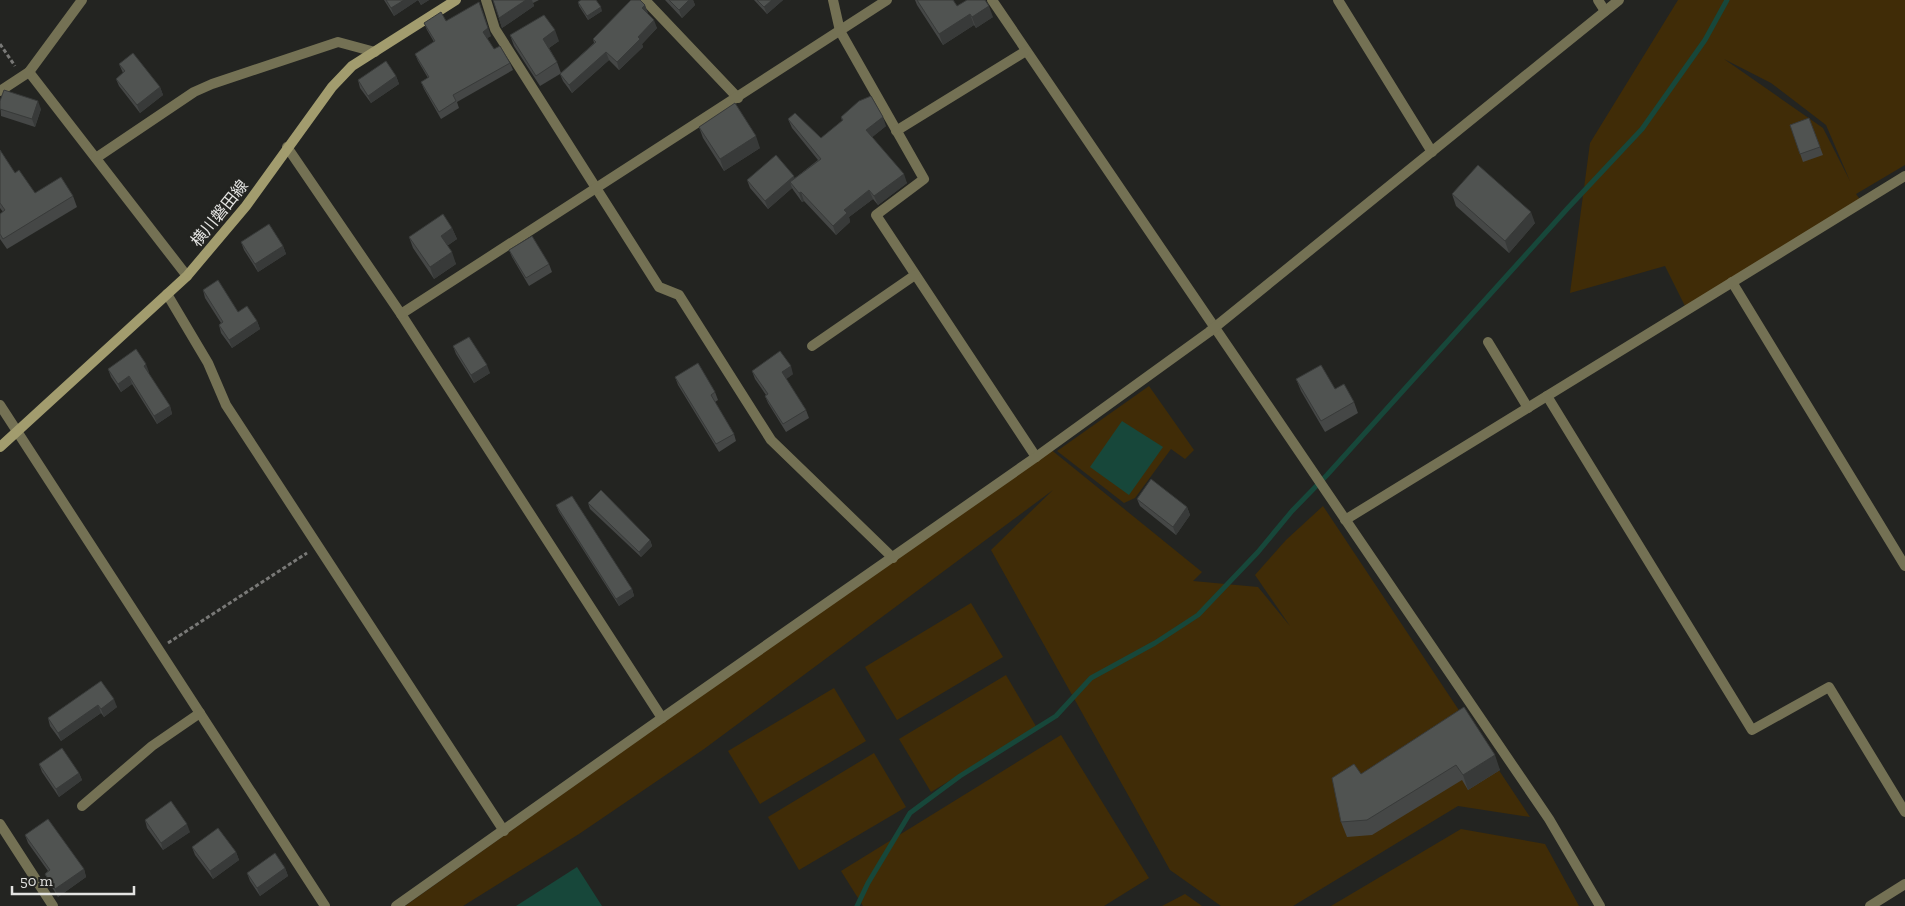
<svg xmlns="http://www.w3.org/2000/svg" width="1905" height="906" font-family="'Zilla Slab','Noto Sans JP',serif">
	<rect width="100%" height="100%" fill="#232421"/>
	<!-- green -->
	<g fill="#402c07" fill-rule="evenodd">
		<path d="M1678,0h227v165l-49,29 6,8 -175,108 -22,-44 -95,27 20,-150zM1724,59l47,24 55,42 24,56 -27,-53z"/>
		<polygon points="1149,386 1194,450 1185,459 1171,449 1135,498 1124,503 1057,451"/>
		<polygon points="1049,448 1202,572 1193,581 1258,587 1290,626 1255,575 1286,540 1323,506 1530,817 1458,806 1293,906 1221,906 1170,870 991,550 1053,490 704,749 579,834 463,906 405,906"/>
		<polygon points="971,603 1003,657 897,720 865,667"/>
		<polygon points="1006,675 1037,728 931,792 899,739"/>
		<polygon points="834,688 866,741 760,804 728,751"/>
		<polygon points="1061,735 1149,878 1104,906 863,906 841,871"/>
		<polygon points="874,753 906,807 799,870 768,817"/>
		<polygon points="1461,829 1545,844 1579,906 1331,906"/>
		<polygon points="1185,894 1202,906 1162,906"/>
	</g>
	<!-- water -->
	<g fill="#17473a">
		<polygon points="1122,421 1163,447 1129,495 1090,467"/>
		<polygon points="577,867 602,906 516,906"/>
	</g>
	<g fill="none" stroke-linecap="round" stroke-linejoin="round">
		<!-- stream -->
		<polyline stroke="#17473a" stroke-width="5" points="857,906 868,883 910,813 960,776 1056,716 1091,678 1155,643 1198,615 1258,552 1292,511 1327,475 1567,209 1642,129 1705,40 1727,0"/>
		<!-- path -->
		<g stroke="#797977" stroke-width="3" stroke-dasharray="4 2.5" stroke-linecap="butt">
			<polyline points="0,44 15,66"/>
			<polyline points="168,643 307,553"/>
		</g>
		<!-- minor -->
		<g stroke="#747154" stroke-width="10">
			<polyline points="486,0 495,29 659,287 679,295 771,440 893,558"/>
			<polyline points="645,0 738,98"/>
			<polyline points="833,0 840,31 924,179 876,215 1036,457"/>
			<polyline points="992,0 1549,819 1600,906"/>
			<polyline points="1338,0 1432,152"/>
			<polyline points="1598,0 1605,11"/>
			<polyline points="29,72 187,276"/>
			<polyline points="0,91 29,72 82,0"/>
			<polyline points="896,131 1026,51"/>
			<polyline points="287,147 401,314 662,718"/>
			<polyline points="96,158 194,92 212,84 338,42 375,52"/>
			<polyline points="1732,282 1905,566"/>
			<polyline points="167,294 208,363 226,405 504,831"/>
			<polyline points="401,314 887,0"/>
			<polyline points="1488,342 1528,408"/>
			<polyline points="812,346 915,275"/>
			<polyline points="1547,396 1752,730 1829,687 1905,812"/>
			<polyline points="0,405 325,906"/>
			<polyline points="1345,520 1905,176"/>
			<polyline points="82,806 152,746 200,713"/>
			<polyline points="0,824 53,906"/>
			<polyline points="396,906 662,718 1036,457 1209,332 1619,0"/>
		</g>
		<!-- tertiary -->
		<polyline stroke="#747154" stroke-width="10" points="1870,906 1905,884"/>
		<!-- secondary -->
		<polyline stroke="#a29c6e" stroke-width="10" points="0,447 187,276 246,206 332,87 352,66 456,0"/>
	</g>
	<!-- wall -->
	<g fill="#454746">
		<polygon points="384,0 429,0 421,5 418,0 394,16"/>
		<polygon points="493,0 539,0 533,3 534,6 502,28"/>
		<polygon points="665,0 693,0 695,5 682,18"/>
		<polygon points="754,0 783,0 767,14"/>
		<polygon points="915,0 953,0 957,6 993,17 976,28 974,25 943,45 917,5"/>
		<polygon points="578,2 602,11 588,20 579,6"/>
		<polygon points="645,5 647,13 657,28 642,44 643,47 619,70 609,60 572,93 563,81 560,74 540,86 514,46 510,35 559,41 549,48 557,62 561,73 594,43 593,39"/>
		<polygon points="446,21 491,36 487,38 494,49 510,63 513,70 457,102 459,108 441,119 424,89 421,82 428,78 418,61 415,54 434,42 427,30 424,23"/>
		<polygon points="119,64 160,87 163,95 140,113 119,86 116,79 123,73"/>
		<polygon points="396,76 399,84 371,103 360,88 358,80"/>
		<polygon points="0,101 41,109 35,127 1,116"/>
		<polygon points="841,117 886,126 872,137 907,183 878,205 873,199 849,217 850,222 836,235 804,201 802,202 794,191 792,188 768,209 750,188 747,180 795,178 818,160 792,128 788,119 821,138 842,121"/>
		<polygon points="1809,118 1823,155 1803,162 1790,125"/>
		<polygon points="699,127 760,148 724,171 703,138"/>
		<polygon points="0,150 15,173 35,193 73,196 77,207 7,249 0,239 0,214 3,212 0,208"/>
		<polygon points="1452,194 1535,223 1509,253 1456,206"/>
		<polygon points="452,228 457,239 447,246 456,264 434,279 413,248 409,237"/>
		<polygon points="241,242 283,246 286,254 258,272 244,250"/>
		<polygon points="509,250 549,264 552,272 529,286 512,257"/>
		<polygon points="203,290 238,312 257,321 260,329 232,348 221,333 219,325 221,323 205,298"/>
		<polygon points="453,346 490,373 474,383 456,354"/>
		<polygon points="108,369 149,372 148,373 170,406 172,414 157,424 132,384 121,392 111,377"/>
		<polygon points="752,371 793,374 786,379 806,410 809,418 786,432 768,403 765,396 766,395 755,379"/>
		<polygon points="675,377 715,392 718,400 715,402 734,434 736,441 719,452 678,385"/>
		<polygon points="1296,379 1335,389 1354,402 1358,413 1325,432 1301,391"/>
		<polygon points="1137,499 1187,507 1190,515 1176,535 1140,506"/>
		<polygon points="588,503 650,540 652,546 641,557 590,509"/>
		<polygon points="556,505 632,589 634,596 619,606 559,512"/>
		<polygon points="101,681 117,707 104,717 101,713 61,741 50,726 48,718"/>
		<polygon points="1464,707 1500,770 1468,790 1462,780 1372,835 1347,837 1341,822 1361,774"/>
		<polygon points="39,764 79,773 82,780 59,797 42,772"/>
		<polygon points="145,820 190,832 163,850 147,828"/>
		<polygon points="25,835 84,869 86,877 58,897 48,881 45,874 48,871 28,843"/>
		<polygon points="192,847 236,852 239,860 213,879 195,855"/>
		<polygon points="285,868 288,876 260,896 250,881 247,873"/>
	</g>
	<!-- shaded-wall -->
	<g fill="#383a39">
		<polygon points="404,0 418,0 394,16 391,8"/>
		<polygon points="419,0 429,0 421,5"/>
		<polygon points="526,0 532,0 534,6 502,28 499,18"/>
		<polygon points="689,0 693,0 695,5 682,18 679,10"/>
		<polygon points="772,0 783,0 767,14 764,7"/>
		<polygon points="645,5 648,13 645,16 642,8"/>
		<polygon points="989,6 993,17 976,28 972,17"/>
		<polygon points="601,7 602,11 588,20 587,16"/>
		<polygon points="482,9 491,36 486,39 483,32"/>
		<polygon points="970,14 974,25 943,45 939,34"/>
		<polygon points="654,20 657,28 642,44 643,47 619,70 617,62 638,37"/>
		<polygon points="555,30 559,41 547,49 543,39"/>
		<polygon points="606,52 609,60 572,93 569,85"/>
		<polygon points="396,76 399,84 371,103 368,96"/>
		<polygon points="160,87 163,95 140,113 137,105"/>
		<polygon points="38,101 41,109 35,127 32,119"/>
		<polygon points="883,117 886,126 870,139 866,130"/>
		<polygon points="756,136 760,148 724,171 720,159"/>
		<polygon points="904,174 907,183 878,205 874,196"/>
		<polygon points="794,176 797,184 790,182 792,188 768,209 765,201"/>
		<polygon points="869,190 873,199 849,217 850,222 836,235 833,226 844,210"/>
		<polygon points="801,192 804,201 802,202 799,193"/>
		<polygon points="1531,212 1535,223 1509,253 1505,241"/>
		<polygon points="452,228 457,239 445,247 441,236"/>
		<polygon points="283,246 286,254 258,272 255,264"/>
		<polygon points="452,252 456,264 434,279 430,267"/>
		<polygon points="257,321 260,329 232,348 229,340"/>
		<polygon points="146,364 149,372 147,374 144,366"/>
		<polygon points="487,365 490,373 474,383 471,375"/>
		<polygon points="791,366 793,374 785,380 782,372"/>
		<polygon points="129,376 132,384 121,392 118,384"/>
		<polygon points="170,406 172,414 157,424 154,416"/>
		<polygon points="1187,507 1190,515 1176,535 1173,527"/>
		<polygon points="650,540 652,546 641,557 639,552"/>
		<polygon points="632,589 634,596 619,606 616,599"/>
		<polygon points="114,699 117,707 104,717 101,709"/>
		<polygon points="98,705 101,713 61,741 58,733"/>
		<polygon points="1495,755 1500,770 1468,790 1463,775"/>
		<polygon points="79,773 82,780 59,797 56,789"/>
		<polygon points="187,824 190,832 163,850 161,843"/>
		<polygon points="236,852 239,860 213,879 210,871"/>
		<polygon points="285,868 288,876 260,896 257,888"/>
		<polygon points="84,869 86,877 58,897 55,889"/>
	</g>
	<!-- building -->
	<g fill="#505351" stroke="#383a39">
		<polygon points="386,0 404,0 391,8"/>
		<polygon points="493,0 526,0 499,18"/>
		<polygon points="581,0 596,0 601,7 587,16 578,2"/>
		<polygon points="631,0 640,0 645,5 642,8 654,20 638,37 640,39 617,62 606,52 569,85 560,74 596,42 593,39"/>
		<polygon points="669,0 689,0 679,10"/>
		<polygon points="757,0 772,0 764,7"/>
		<polygon points="917,0 953,0 957,6 967,0 985,0 989,6 972,17 970,14 939,34"/>
		<polygon points="479,2 488,28 483,32 494,49 500,46 510,63 453,95 456,101 439,112 421,82 429,77 415,54 435,41 424,23 441,12 446,21"/>
		<polygon points="544,15 555,30 543,39 557,62 536,76 510,35"/>
		<polygon points="133,53 160,87 137,105 116,79 125,71 119,64"/>
		<polygon points="386,61 396,76 368,96 358,80"/>
		<polygon points="4,90 38,101 32,119 0,109 0,101"/>
		<polygon points="871,96 883,117 866,130 904,174 874,196 869,190 844,210 847,213 833,226 801,192 799,193 790,182 821,159 788,119 795,113 821,138 843,120 841,117 859,101"/>
		<polygon points="735,103 756,136 720,159 699,127"/>
		<polygon points="1809,118 1820,147 1800,154 1790,125"/>
		<polygon points="0,150 15,173 19,170 35,193 61,177 73,196 3,239 0,234 0,214 5,210 0,203"/>
		<polygon points="776,155 794,176 765,201 747,180"/>
		<polygon points="1478,165 1531,212 1505,241 1452,194"/>
		<polygon points="443,214 452,228 441,236 452,252 430,267 409,237"/>
		<polygon points="269,224 283,246 255,264 241,242"/>
		<polygon points="532,236 549,264 526,278 509,250"/>
		<polygon points="218,280 238,312 247,306 257,321 229,340 219,325 223,322 203,290"/>
		<polygon points="469,337 487,365 471,375 453,346"/>
		<polygon points="136,349 146,364 144,366 170,406 154,416 129,376 118,384 108,369"/>
		<polygon points="780,351 791,366 782,372 806,410 783,424 765,396 768,394 752,371"/>
		<polygon points="698,363 715,392 711,395 734,434 716,444 675,377"/>
		<polygon points="1321,365 1335,389 1344,384 1354,402 1321,421 1296,379"/>
		<polygon points="1151,479 1187,507 1173,527 1137,499"/>
		<polygon points="601,490 650,540 639,552 588,503"/>
		<polygon points="572,496 632,589 616,599 556,505"/>
		<polygon points="101,681 114,699 101,709 98,705 58,733 48,718"/>
		<polygon points="1464,707 1495,755 1463,775 1456,765 1367,820 1341,822 1332,778 1354,764 1361,774"/>
		<polygon points="62,748 79,773 56,789 39,764"/>
		<polygon points="171,801 187,824 161,843 145,820"/>
		<polygon points="48,819 84,869 55,889 45,874 50,870 25,835"/>
		<polygon points="218,828 236,852 210,871 192,847"/>
		<polygon points="275,853 285,868 257,888 247,873"/>
	</g>
	<g text-anchor="middle" stroke-width="5" stroke-linejoin="round" paint-order="stroke">
		<!-- street labels -->
		<g font-size="16" fill="#e4e4e2" stroke="#232421">
			<text transform="translate(219 213) rotate(-51)" y="6">横川磐田線</text>
		</g>
	</g>
	<!-- scale -->
	<path d="M12 886v8h122v-8" fill="none" stroke="#e4e4e2" stroke-width="2.5"/>
	<text x="20" y="886" font-size="15" fill="#e4e4e2" stroke="#232421" stroke-width="4" paint-order="stroke">50 m</text>
</svg>
